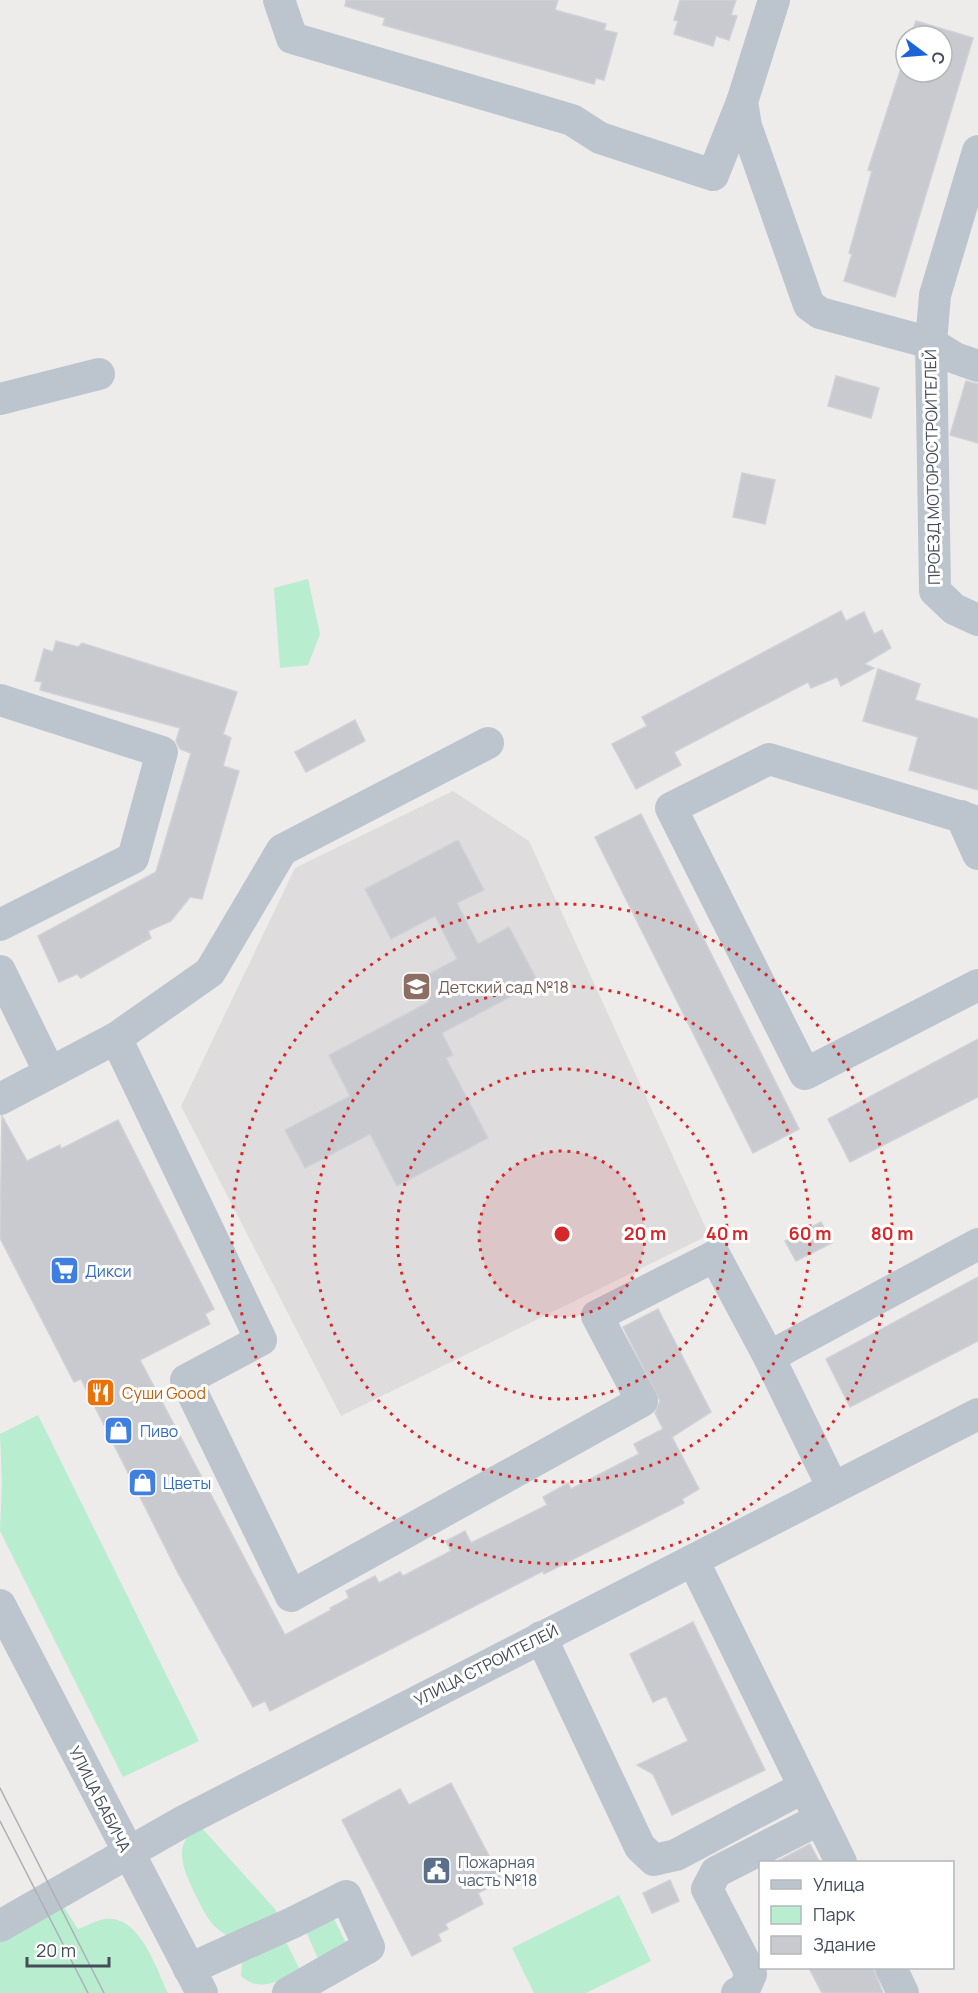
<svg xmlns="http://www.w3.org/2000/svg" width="978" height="1993" font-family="Manrope,sans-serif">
	<rect width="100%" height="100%" fill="#eeebeb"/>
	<!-- education -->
	<polygon fill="#dfdcdd" points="453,791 529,841 709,1235 341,1416 181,1106 295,868"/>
	<!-- green -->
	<g fill="#b8edcf">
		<polygon points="308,579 320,634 308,665 280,668 274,588"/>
		<polygon points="38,1415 199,1741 123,1777 0,1531 2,1483 0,1434"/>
		<path d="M200,1826l75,83 3,8 -50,19c-19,-10 -24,-25 -34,-44 -11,-24 -23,-48 6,-66z"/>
		<polygon points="619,1895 651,1961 586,1993 534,1993 512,1948"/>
		<path d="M63,1906l15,23c7,-2 15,-7 22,-9 39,-10 55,47 68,73h-168v-54z"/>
		<polygon points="332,1915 347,1945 319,1961 305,1929"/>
		<path d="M284,1938l16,32c-21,11 -40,23 -59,6l1,-14z"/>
	</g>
	<!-- building -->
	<g fill="#c8cad0" stroke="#cfd1d7" stroke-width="1.5">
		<polygon points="346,0 558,0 555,10 606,24 604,30 617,33 604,80 596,78 594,84 383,25 385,18 345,6"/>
		<polygon points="680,0 736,0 731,15 737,16 729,40 716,36 713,46 674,34 678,21 674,20"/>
		<polygon points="916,21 973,38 895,297 844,281 852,254 849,253 872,171 868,170 906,53 906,72 942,72 942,36 911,36"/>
		<polygon points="836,376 879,388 871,418 828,406"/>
		<polygon points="966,381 978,384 978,443 950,435"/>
		<polygon points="742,473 775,480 765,524 733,517"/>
		<polygon points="841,611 846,621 864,612 874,634 882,630 891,648 864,664 874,668 841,686 837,677 811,688 808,682 674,752 681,765 636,789 612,744 647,726 642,717"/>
		<polygon points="56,641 78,647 82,643 237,692 223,734 231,738 223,766 239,771 202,899 190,897 171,921 148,931 151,938 81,978 77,974 59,982 38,936 156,872 191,753 180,749 176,741 180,728 40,690 42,682 35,681 44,649 53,652"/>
		<polygon points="878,669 920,684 915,700 978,719 978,790 909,770 918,737 863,721"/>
		<polygon points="355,720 365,741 306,772 295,752"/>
		<polygon points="641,814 799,1129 753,1153 595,837"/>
		<polygon points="458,840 484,890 457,903 478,944 509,927 538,982 442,1033 453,1055 446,1058 488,1138 397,1186 370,1134 305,1168 285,1130 350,1096 329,1055 429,1002 418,980 457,959 435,916 391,939 365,889"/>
		<polygon points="978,1039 978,1097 850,1162 828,1119"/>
		<polygon points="2,1116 27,1161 60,1145 61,1149 118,1120 214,1309 205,1314 210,1324 140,1360 285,1635 331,1610 330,1608 349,1598 346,1591 375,1576 379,1583 400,1572 403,1576 451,1551 446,1541 465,1531 471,1543 547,1505 543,1497 568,1483 571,1489 639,1454 634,1444 663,1429 655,1413 660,1401 623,1327 658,1309 711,1412 672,1437 699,1489 682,1499 684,1503 641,1525 544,1574 543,1571 270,1711 265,1701 253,1707 178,1573 81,1379 74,1382 0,1238"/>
		<polygon points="821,1222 832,1243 796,1261 785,1241"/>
		<polygon points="978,1277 978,1341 850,1407 826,1359"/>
		<polygon points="693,1622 765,1770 672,1815 653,1774 637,1765 688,1741 666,1696 653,1702 630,1654"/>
		<polygon points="451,1783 502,1881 478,1893 483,1904 445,1924 448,1929 438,1934 441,1941 412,1956 342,1820 400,1789 409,1805"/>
		<polygon points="810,1844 820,1863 774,1863"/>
		<polygon points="670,1880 679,1901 652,1913 643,1893"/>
		<polygon points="809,1968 873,1968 883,1993 822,1993"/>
	</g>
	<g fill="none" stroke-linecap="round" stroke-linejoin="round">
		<!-- minor -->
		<g stroke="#bcc5ce" stroke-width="32">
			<polyline points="279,0 292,38 572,120 600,138 713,175 742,102"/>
			<polyline points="774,0 742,102 746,126 809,305 820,313 931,343 935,591 954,609 978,620"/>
			<polyline points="978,151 935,295 931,343 955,358 978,366"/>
			<polyline points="0,399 99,374"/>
			<polyline points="0,700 162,752 133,858 0,925"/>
			<polyline points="961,816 978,854"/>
			<polyline points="978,822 769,759 671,808 805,1074 978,985"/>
			<polyline points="0,971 49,1071"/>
			<polyline points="116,1038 210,972 282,850 488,743"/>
			<polyline points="0,1099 116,1038 261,1340 186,1380 291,1596 642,1401 597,1316 715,1256 769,1357 833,1488"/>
			<polyline points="769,1357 978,1244"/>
			<polyline points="693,1560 841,1862"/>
			<polyline points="0,1605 202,1993"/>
			<polyline points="541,1637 640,1847 654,1860 676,1855 802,1788"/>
			<polyline points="0,1926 184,1821 978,1414"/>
			<polyline points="891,1968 903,1993"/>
			<polyline points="189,1969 292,1923 346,1896 369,1947 288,1993"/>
			<polyline points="737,1993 744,1990 751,1974 707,1889 716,1872 820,1819"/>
		</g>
		<!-- tram -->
		<g stroke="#adb0b6" stroke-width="1.5">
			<polyline points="0,1788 104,1993"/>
			<polyline points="0,1821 88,1993"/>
		</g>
	</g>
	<!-- distance rings -->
	<circle cx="562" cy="1234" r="83" fill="#d62828" fill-opacity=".12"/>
	<g fill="none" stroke="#d62828" stroke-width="3" stroke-dasharray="3 6">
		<circle cx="562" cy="1234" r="83"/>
		<circle cx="562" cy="1234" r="165"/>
		<circle cx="562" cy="1234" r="248"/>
		<circle cx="562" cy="1234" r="330"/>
	</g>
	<!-- icons -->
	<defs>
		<symbol id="school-square" viewBox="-11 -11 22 22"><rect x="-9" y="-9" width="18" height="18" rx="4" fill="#8d6e63" stroke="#fff"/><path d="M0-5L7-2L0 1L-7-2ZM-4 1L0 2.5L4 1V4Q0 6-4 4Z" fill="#fff"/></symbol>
		<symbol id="supermarket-square" viewBox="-11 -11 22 22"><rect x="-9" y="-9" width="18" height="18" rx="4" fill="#3f7fe0" stroke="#fff"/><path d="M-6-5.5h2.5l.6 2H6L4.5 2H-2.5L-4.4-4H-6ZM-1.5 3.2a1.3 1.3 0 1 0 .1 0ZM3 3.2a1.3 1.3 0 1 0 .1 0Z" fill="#fff"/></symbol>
		<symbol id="restaurant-square" viewBox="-11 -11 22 22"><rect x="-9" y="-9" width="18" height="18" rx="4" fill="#e8710a" stroke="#fff"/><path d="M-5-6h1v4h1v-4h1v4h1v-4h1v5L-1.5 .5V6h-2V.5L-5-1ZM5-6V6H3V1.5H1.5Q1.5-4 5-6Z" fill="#fff"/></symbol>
		<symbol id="shop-square" viewBox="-11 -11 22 22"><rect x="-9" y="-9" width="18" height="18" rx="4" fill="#3f7fe0" stroke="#fff"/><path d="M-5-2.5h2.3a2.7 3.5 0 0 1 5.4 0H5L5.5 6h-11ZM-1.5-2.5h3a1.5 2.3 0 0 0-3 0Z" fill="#fff"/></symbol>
		<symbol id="civic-square" viewBox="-11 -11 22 22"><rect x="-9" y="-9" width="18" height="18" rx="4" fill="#5c6f8a" stroke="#fff"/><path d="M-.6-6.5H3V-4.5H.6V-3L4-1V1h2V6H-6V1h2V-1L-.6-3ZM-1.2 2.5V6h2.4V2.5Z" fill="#fff"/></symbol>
	</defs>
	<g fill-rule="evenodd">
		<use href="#school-square" x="400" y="970" width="33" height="33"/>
		<use href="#supermarket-square" x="48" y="1254" width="33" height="33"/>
		<use href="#restaurant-square" x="84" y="1376" width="33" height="33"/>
		<use href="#shop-square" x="102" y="1414" width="33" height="33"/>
		<use href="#shop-square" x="126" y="1466" width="33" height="33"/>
		<use href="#civic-square" x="420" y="1854" width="33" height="33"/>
	</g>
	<g text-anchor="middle" stroke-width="6" stroke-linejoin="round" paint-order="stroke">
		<!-- street labels -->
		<g font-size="16" fill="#444d58" stroke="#fff">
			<text transform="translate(932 467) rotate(-91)" y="6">ПРОЕЗД МОТОРОСТРОИТЕЛЕЙ</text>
			<text transform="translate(486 1665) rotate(-27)" y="6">УЛИЦА СТРОИТЕЛЕЙ</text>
			<text transform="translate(100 1799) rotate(63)" y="6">УЛИЦА БАБИЧА</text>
		</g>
		<!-- education labels -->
		<g font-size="16" fill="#785e54" stroke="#fff" text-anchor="start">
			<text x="438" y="993">Детский сад №18</text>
		</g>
		<!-- shop labels -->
		<g font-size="16" fill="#366cbe" stroke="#fff" text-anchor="start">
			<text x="85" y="1277">Дикси</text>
			<text x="140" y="1437">Пиво</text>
			<text x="163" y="1489">Цветы</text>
		</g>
		<!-- food labels -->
		<g font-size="16" fill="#c56008" stroke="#fff" text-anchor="start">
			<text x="122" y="1399">Суши Good</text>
		</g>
		<!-- service labels -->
		<g font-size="16" fill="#4e5e75" stroke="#fff" text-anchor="start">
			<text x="458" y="1868">Пожарная<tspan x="458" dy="18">часть №18</tspan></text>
		</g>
	</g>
	<circle cx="562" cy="1234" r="9" fill="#d62828" stroke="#fff" stroke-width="3"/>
	<g font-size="18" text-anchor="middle" font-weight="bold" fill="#d62828" stroke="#fff" stroke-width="6" stroke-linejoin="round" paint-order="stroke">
		<text x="645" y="1240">20 m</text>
		<text x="727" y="1240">40 m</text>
		<text x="810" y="1240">60 m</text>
		<text x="892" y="1240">80 m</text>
	</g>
	<!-- legend -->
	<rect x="759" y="1861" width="195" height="108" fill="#ffffff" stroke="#b4b8bc" stroke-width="1.5"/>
	<rect x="771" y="1880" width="30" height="9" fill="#bcc5ce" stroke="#b4b8bc" stroke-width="1.5"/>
	<text x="813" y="1891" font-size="18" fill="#444d58">Улица</text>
	<rect x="771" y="1906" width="30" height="18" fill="#b8edcf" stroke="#b4b8bc" stroke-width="1.5"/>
	<text x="813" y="1921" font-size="18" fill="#444d58">Парк</text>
	<rect x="771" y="1936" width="30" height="18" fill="#c8cad0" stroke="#b4b8bc" stroke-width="1.5"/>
	<text x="813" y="1951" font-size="18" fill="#444d58">Здание</text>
	<!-- north arrow -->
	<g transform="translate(924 54) rotate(106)"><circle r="28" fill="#ffffff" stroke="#b4b8bc" stroke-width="1.5"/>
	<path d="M0-4.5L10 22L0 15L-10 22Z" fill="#1b64d8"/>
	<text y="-9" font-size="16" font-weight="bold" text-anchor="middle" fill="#444d58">С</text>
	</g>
	<!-- scale -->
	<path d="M27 1957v9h82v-9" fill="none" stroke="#444d58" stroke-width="3"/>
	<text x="36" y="1957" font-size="18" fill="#444d58" stroke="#ffffff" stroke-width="4.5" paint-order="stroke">20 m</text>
</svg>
